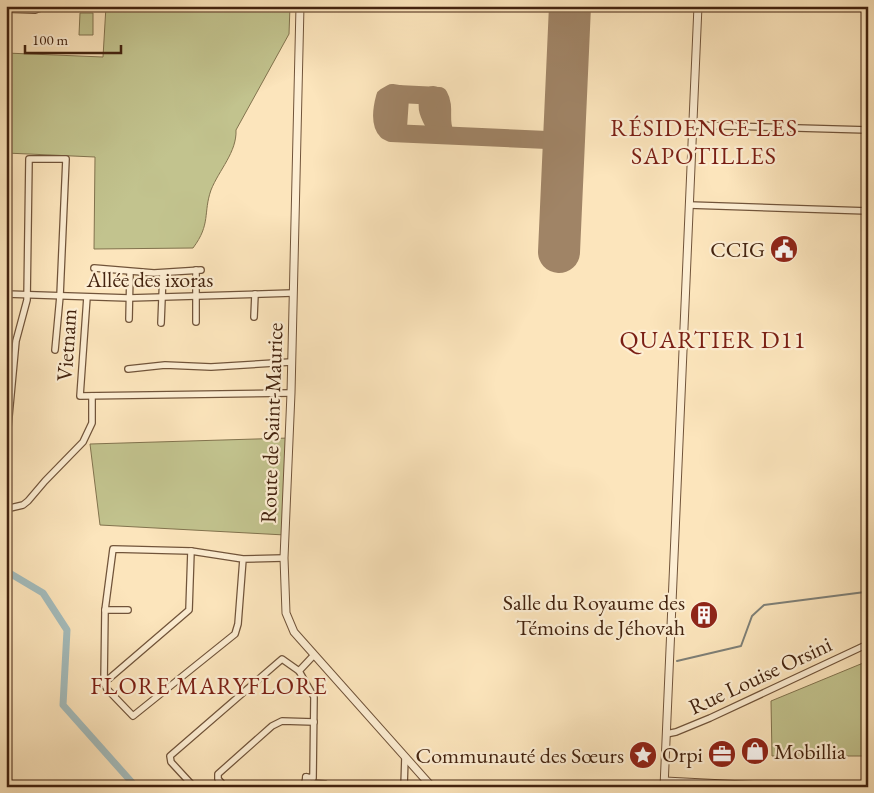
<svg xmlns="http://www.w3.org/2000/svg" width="874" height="793" font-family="'EB Garamond',serif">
	<rect width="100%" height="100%" fill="#fce5bc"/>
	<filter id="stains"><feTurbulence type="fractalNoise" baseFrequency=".004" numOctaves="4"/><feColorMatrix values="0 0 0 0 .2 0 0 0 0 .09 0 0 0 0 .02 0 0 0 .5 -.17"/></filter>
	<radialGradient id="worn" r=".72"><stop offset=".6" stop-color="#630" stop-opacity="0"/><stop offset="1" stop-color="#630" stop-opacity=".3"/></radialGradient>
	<!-- green -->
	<g fill="#c2c38e" stroke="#82734e">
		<path d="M106,6h184l-1,28 -53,96c1,22 -17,40 -25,60 -8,23 0,34 -18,58l-99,1 1,-92 -89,-4v-100l97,4z"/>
		<polygon points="80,13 93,13 93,35 79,35"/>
		<polygon points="289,438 285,535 100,525 90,444"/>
		<polygon points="868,661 868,756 772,756 771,701"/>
	</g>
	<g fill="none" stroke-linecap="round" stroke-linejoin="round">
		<!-- stream -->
		<polyline stroke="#7d7f77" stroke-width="2" points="677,661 741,646 752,616 764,605 865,592"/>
		<!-- canal -->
		<polyline stroke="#a4bcbc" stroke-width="7" points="6,571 43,593 67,630 63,705 136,787"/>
		<!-- taxiway -->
		<g stroke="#a08466" stroke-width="18">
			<path d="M398,94l41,2c7,12 -1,27 7,39"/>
			<path d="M433,95c-12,11 -1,23 4,35"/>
			<path d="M401,133l-3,-5 2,-30 -2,-4 -6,-1 -7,4c-3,11 -6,26 2,34l4,2 156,7 11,6 5,17"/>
			<polyline points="547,140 559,133 565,122"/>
			<polyline points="559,252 552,253 549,245 560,224"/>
		</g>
		<!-- runway -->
		<polyline stroke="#a08466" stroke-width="42" points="559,252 570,6"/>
		<defs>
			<g id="minor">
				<polyline points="6,9 35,10 46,6"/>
				<polyline points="692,125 868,130"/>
				<polyline points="689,205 868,211"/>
				<polyline points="94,268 154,273 201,270"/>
				<polyline points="6,294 129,298 293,293"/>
				<polyline points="87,297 80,396 291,393"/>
				<polyline points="254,317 255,294"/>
				<polyline points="129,319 130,272"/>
				<polyline points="196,322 196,270"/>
				<polyline points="161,323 163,273"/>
				<polyline points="128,369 165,365 211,367 291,362"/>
				<polyline points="8,427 16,341 27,300 29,159 66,159 60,296 55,350"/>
				<polyline points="6,509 23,505 28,501 45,481 83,442 92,423 92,396"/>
				<polyline points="243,559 238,624 235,634 133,716 107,689 104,683 105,610 113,549 191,551 243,559 284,558"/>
				<polyline points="105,610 128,610"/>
				<polyline points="299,671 314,655"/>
				<polyline points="104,683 189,610 191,551"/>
				<polyline points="666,734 676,732 710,718 868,644"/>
				<polyline points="306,777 309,783 325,784 328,787"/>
				<polyline points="194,787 171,762 170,756 282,659 299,671 314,697 313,778 306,777"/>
				<polyline points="225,787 218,779 218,774 272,726 282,721 314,722"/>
				<polyline points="299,787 305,783 306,777"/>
				<polyline points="404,787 405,757"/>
			</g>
			<g id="tertiary">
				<polyline points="300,6 291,393 284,558 286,613 294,632 432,787"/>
				<polyline points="665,781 784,787"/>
				<polyline points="664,787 698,6"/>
			</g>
		</defs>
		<!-- minor casing -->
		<use href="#minor" stroke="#71543a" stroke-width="8"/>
		<!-- tertiary casing -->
		<use href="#tertiary" stroke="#71543a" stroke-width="9"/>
		<!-- minor -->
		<use href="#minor" stroke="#fdeed3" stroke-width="5.5"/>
		<!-- tertiary -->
		<use href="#tertiary" stroke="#fdeed3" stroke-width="7"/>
	</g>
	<!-- icons -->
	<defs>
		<symbol id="civic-disc" viewBox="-11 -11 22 22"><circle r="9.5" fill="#8f2418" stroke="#fdeed3"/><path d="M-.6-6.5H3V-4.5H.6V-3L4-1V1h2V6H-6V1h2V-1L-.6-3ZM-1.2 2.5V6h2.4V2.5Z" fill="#fff"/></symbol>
		<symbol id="building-disc" viewBox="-11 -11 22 22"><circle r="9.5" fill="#8f2418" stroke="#fdeed3"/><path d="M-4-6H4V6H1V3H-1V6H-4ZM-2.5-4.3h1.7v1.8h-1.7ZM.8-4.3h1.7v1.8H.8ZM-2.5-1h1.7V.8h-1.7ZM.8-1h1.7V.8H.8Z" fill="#fff"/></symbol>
		<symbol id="shop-disc" viewBox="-11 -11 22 22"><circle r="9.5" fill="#8f2418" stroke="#fdeed3"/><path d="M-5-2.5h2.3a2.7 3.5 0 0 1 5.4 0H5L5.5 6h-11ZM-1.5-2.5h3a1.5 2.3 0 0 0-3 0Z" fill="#fff"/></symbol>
		<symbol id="office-disc" viewBox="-11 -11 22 22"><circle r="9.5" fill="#8f2418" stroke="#fdeed3"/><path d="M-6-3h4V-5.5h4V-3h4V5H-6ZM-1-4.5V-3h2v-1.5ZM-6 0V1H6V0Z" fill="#fff"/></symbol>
		<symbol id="sight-disc" viewBox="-11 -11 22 22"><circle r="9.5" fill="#8f2418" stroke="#fdeed3"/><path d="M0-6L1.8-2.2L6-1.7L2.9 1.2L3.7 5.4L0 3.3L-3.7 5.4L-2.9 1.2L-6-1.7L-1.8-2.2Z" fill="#fff"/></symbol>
	</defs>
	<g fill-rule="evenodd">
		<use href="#civic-disc" x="768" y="233" width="32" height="32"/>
		<use href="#building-disc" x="688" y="599" width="32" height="32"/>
		<use href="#shop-disc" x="739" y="735" width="32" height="32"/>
		<use href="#office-disc" x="706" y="738" width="32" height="32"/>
		<use href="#sight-disc" x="627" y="739" width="32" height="32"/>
	</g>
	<g text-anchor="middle" stroke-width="4.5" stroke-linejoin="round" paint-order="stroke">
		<!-- poi labels -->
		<g font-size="22" fill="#43230f" stroke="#fdeed3" text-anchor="end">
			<text x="765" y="257">CCIG</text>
			<text x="685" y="610">Salle du Royaume des<tspan x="685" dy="25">Témoins de Jéhovah</tspan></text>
			<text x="774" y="759" text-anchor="start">Mobillia</text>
			<text x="703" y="762">Orpi</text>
			<text x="624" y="763">Communauté des Sœurs</text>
		</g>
		<!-- street labels -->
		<g font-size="22" fill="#43230f" stroke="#fdeed3">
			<text x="150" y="287">Allée des ixoras</text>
			<text transform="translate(66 345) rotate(-86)" y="8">Vietnam</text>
			<text transform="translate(271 423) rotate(-88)" y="8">Route de Saint-Maurice</text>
			<text transform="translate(760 675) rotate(-25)" y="8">Rue Louise Orsini</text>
		</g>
		<!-- neighbourhood labels -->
		<g font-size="24" letter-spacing="1" fill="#7a1f14" stroke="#fdeed3">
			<text x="704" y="136">RÉSIDENCE LES<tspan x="704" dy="28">SAPOTILLES</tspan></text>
			<text x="209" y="694">FLORE MARYFLORE</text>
		</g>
		<!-- quarter labels -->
		<g font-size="25" letter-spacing="1" fill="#7a1f14" stroke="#fdeed3">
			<text x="713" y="348">QUARTIER D11</text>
		</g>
	</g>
	<!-- margin -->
	<rect width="874" height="793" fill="none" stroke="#fce5bc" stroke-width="25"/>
	<rect x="8" y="8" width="859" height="778" fill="none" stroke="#43230f" stroke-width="2.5"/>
	<rect x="12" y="12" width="849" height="768" fill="none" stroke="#43230f"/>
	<!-- scale -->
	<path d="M25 45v8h96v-8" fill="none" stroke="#43230f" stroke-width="2.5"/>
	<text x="32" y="45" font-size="15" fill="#43230f" stroke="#fdeed3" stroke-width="4" paint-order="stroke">100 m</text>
	<rect width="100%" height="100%" filter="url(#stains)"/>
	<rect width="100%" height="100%" fill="url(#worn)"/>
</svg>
